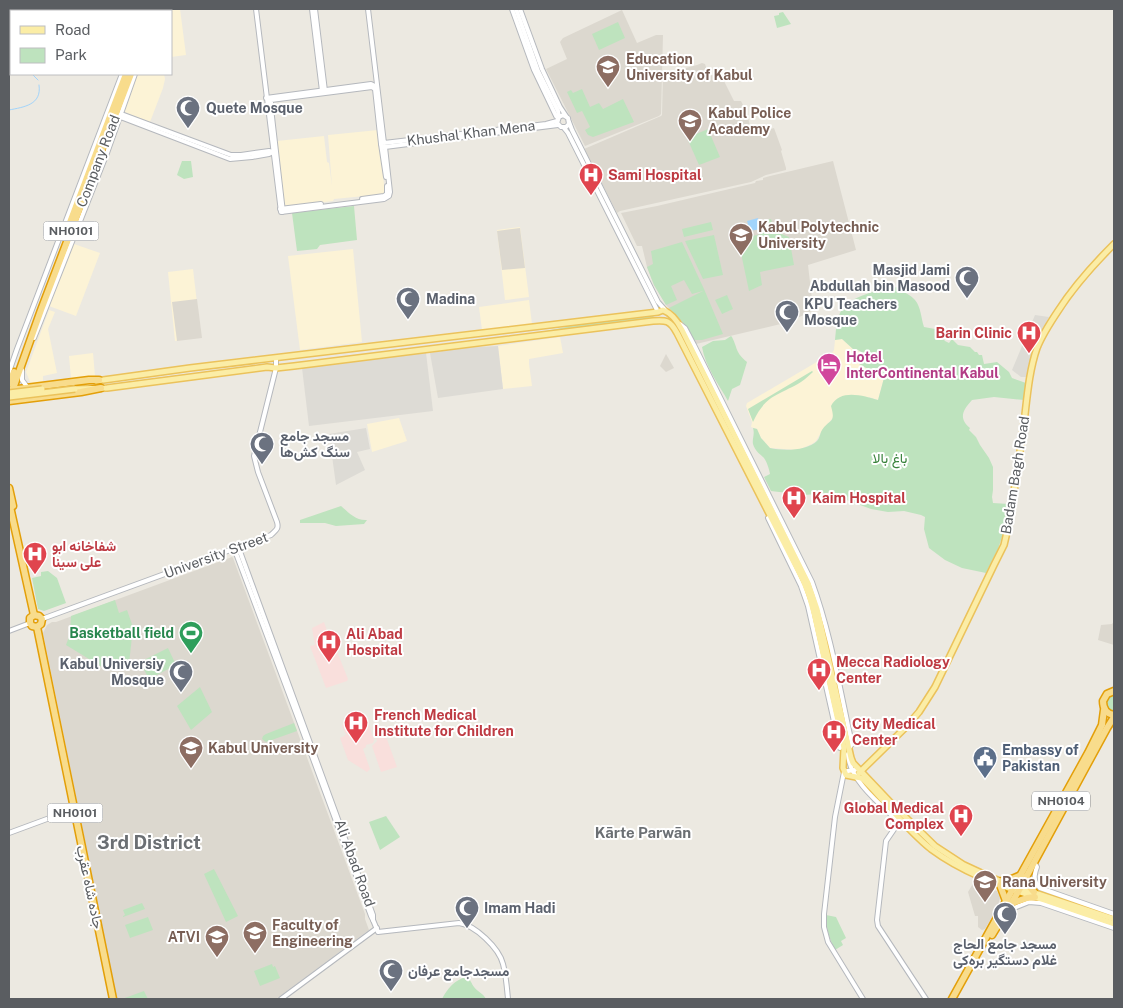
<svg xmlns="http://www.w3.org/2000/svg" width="1123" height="1008" font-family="'Public Sans',Vazirmatn,sans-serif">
	<rect width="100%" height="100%" fill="#ece9e1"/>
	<!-- commercial -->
	<g fill="#fcf3d6">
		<polygon points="141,9 180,9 186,55 171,57 171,11 142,11"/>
		<polygon points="137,74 164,74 165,79 163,88 150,122 124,112"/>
		<polygon points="378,130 385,194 334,199 333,201 282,207 276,154 277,141 324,136 327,162 329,163 332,186 328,135"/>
		<polygon points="520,227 529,297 505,300 497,230"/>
		<polygon points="74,244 100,253 76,316 49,306"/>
		<polygon points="353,249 362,342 300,350 288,256"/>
		<polygon points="193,269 201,337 175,341 168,272"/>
		<polygon points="529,300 532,324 482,330 479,307"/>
		<polygon points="49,310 55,312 48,329 57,373 43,376 43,382 31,384 26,372"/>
		<polygon points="560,337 563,353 529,359 529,364 532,386 503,389 498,346"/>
		<polygon points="842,339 853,349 858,350 864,355 864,357 859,364 884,378 878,400 869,397 834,415 832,419 823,429 816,441 812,444 798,450 770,448 761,438 757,429 751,427 752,422 746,406 747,403 832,353 834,350 835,340"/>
		<polygon points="93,353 95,376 71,378 69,356"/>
		<polygon points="399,418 407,441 372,452 367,424"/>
	</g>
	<!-- industrial -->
	<g fill="#dddbd5">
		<polygon points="1035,315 1049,317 1033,350 1027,377 1021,377 1012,370"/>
		<polygon points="498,346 503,389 438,398 430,353 460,348"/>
		<polygon points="426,353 433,411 309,426 302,368"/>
		<polygon points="366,428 370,449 357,452 365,470 336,485 329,434"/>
	</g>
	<!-- education -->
	<g fill="#dcd8cf">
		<polygon points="622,10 637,43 656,35 663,35 661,114 659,116 585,146 546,69 567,59 560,42 563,38"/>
		<polygon points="702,63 705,64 709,76 720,73 734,101 741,101 747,113 752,135 774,128 782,150 781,151 786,168 786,170 766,175 751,182 620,211 617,213 584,149 661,116 662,115 663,74 697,65"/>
		<polygon points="833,161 856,250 808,265 813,308 812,311 789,322 696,344 686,326 666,305 654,285 647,267 642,246 637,246 621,213 657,206 755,183 756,181 763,180 763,178 770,176"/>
		<polygon points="520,228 525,268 502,270 497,231"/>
		<polygon points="197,299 202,338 177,341 172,302"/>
		<polygon points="666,354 674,368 666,372 660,366"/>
		<polygon points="232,557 233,558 365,914 365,919 369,930 276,999 117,999 43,633 47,625 52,622 56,622"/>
		<polygon points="1114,621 1114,645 1098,640 1101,625 1112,624"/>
		<polygon points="974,882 997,891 1000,898 997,908 985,929 982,930 978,927 978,916 975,916 968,892"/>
	</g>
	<!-- medical -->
	<g fill="#f9dfdc">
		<polygon points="324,622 331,642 334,644 348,679 347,681 326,688 310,646 315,645 312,628"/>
		<polygon points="366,717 374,740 373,743 366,745 366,747 363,749 370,769 367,772 348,760 340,738 346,735 342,725"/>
		<polygon points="372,727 374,727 384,731 397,767 381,772 372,746 377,741"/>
	</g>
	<!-- green -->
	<g fill="#bee3be">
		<polygon points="783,12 791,24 777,28 774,16 779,15 779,13"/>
		<polygon points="618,22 625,38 599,50 592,34"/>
		<polygon points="582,89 590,107 599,103 603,109 623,99 634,122 593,137 588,135 585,130 590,127 582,111 577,113 567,92 571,90 573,93"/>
		<polygon points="708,129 720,157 699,165 687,138"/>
		<polygon points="182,161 191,161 193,177 184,179 177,175"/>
		<polygon points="354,206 357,240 320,245 317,249 297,251 292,213"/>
		<polygon points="771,219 774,231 789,237 794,265 760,272 762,285 749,291 738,239 762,234 761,228 763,227 761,221"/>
		<polygon points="711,222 713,230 684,237 682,229"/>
		<polygon points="714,235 723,275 703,279 685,241"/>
		<polygon points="682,242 704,289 723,334 702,340 694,340 686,326 669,308 703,291 692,294 684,280 671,286 677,300 666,305 654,285 647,267 653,264 651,251"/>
		<path d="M898,287c5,6 12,7 17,13 6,7 6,18 9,27l11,2 10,12 4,2 3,-4 6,6 12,2 5,5h2l2,3h3l2,9 13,-2 12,10 3,6 14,5 -2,17 -30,-3 -22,3c-9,10 -14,18 -2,28l-1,2 7,7 4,8 9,13 4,9v23l-1,7 1,6 16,1 -6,30 -5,15 -12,24 -24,-5 -17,-8 -16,-12 -5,-19 1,-12 -4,-2 -17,-4 -16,1 -17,-3 -38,-14 -3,-2 -26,2 -33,-4 -7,-14 6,-3c-1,-5 -3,-12 -6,-16 -4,-4 -9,-7 -11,-14 -1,-5 2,-10 0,-16l4,1 4,9 9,10c13,3 37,3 47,-7 3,-3 3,-8 5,-11 8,-12 14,-6 9,-24 9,-18 33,-10 47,-6l6,-22 -25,-14 5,-7v-3c-3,-3 -7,-5 -11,-5l-11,-10 -7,1c1,-8 1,-19 5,-27 9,-18 39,-23 58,-26z"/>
		<polygon points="727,295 733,309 722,314 715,300"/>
		<polygon points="653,315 654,318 652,319 547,332 546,331 566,327 571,324"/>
		<path d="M731,336l1,1c6,12 3,15 15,25l-7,23 -8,4 -4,12c-9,-16 -23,-35 -26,-54l11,-6 12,-1z"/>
		<path d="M812,371l1,1c-4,3 -7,7 -12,10 -23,14 -35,12 -48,40l-5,-13z"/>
		<path d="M341,506c7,6 15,15 26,14l-3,4 -28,2 -11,-3h-25v-3z"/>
		<polygon points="48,571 57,578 66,603 44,611 38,609 32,578 41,576 41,572"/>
		<polygon points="115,600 119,613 127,610 133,627 129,664 107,670 66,645 70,634 71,616"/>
		<polygon points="168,648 176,665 149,679 140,662"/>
		<polygon points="200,687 212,712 191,730 177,706"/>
		<path d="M1111,695h3v17c-8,-3 -10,-11 -3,-17z"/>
		<polygon points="294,723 297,731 266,742 262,739 263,736 266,734"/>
		<polygon points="386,816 400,837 380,850 369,822"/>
		<polygon points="214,869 238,916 226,922 204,874"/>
		<polygon points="142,903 145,909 123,917 123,916 125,915 123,910"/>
		<path d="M826,915l10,2 10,21 -5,3 2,4 -8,5c-6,-12 -9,-22 -9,-35z"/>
		<polygon points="148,917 153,930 130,938 125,925"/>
		<polygon points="272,964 273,967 275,966 280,978 260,986 254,971"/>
		<path d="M467,977c4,3 4,6 7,10 4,5 9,6 12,12h-44c5,-10 13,-20 25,-22z"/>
		<polygon points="144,991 148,999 122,999"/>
	</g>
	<!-- water -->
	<polygon fill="#a2d4fb" points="758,218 760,229 750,231 747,221"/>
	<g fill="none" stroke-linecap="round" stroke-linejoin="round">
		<!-- stream -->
		<g stroke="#a2d4fb" stroke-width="1">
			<polyline points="56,9 56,11"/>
			<polyline points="32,74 38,80"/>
			<path d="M9,110c15,-3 33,-5 30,-25"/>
		</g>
		<defs>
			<g id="secondary">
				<polyline points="127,9 127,11"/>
				<polyline points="140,9 140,11"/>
				<polyline points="256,9 281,212 384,199 389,196 390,192 385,147 383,147 381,144 375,89 372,87 271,100 271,108 283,212"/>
				<polyline points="312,9 322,91"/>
				<polyline points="315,9 325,91"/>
				<polyline points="368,9 384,143 546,124 557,121"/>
				<polyline points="512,9 534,70 556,116 558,118"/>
				<polyline points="516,9 538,71 558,111 559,117 557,123 561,127 566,127 569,124 568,118 563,115 559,117"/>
				<polyline points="520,9 542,69 560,107 566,116"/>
				<polyline points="266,98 371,84 377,87"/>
				<polyline points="119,115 124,115 231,155 241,155 269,151 273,152"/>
				<polyline points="120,115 123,118 230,159 252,157 269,154 273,152"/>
				<polyline points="569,122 572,130 658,302 666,311"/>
				<polyline points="564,128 568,133 658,312"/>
				<polyline points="381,144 386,177"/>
				<polyline points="385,147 558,125"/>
				<polyline points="362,199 384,196 387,194 387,186"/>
				<polyline points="280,209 321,204"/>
				<path d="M680,324l5,4 9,17 118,237c19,52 28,108 40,162l-3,4"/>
				<polyline points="34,338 107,153 135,74"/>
				<polyline points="22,370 22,380 28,388"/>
				<polyline points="11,378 9,372 17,349 122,74"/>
				<polyline points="768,518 801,586 808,606 840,748"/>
				<path d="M238,546l135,369v5l5,12 81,-9c16,2 40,25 44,41 3,11 4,24 5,35"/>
				<polyline points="234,548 299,721 371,916 373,920"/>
				<path d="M42,619l229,-84c5,-5 8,-6 6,-13l-19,-50 -4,-16 22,-88v-10"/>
				<polyline points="9,631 30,623"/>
				<path d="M848,754c1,26 33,51 51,68l-13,19 -9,79 1,6 48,73"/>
				<polyline points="855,770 848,771 844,772 835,817 824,914 824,927 828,942 863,999"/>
				<polyline points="9,833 74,809"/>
				<path d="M1034,862l3,5c-3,8 -4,14 3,21l74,26"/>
				<polyline points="1009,910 1029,902 1041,903 1114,928"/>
				<polyline points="281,999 377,928"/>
			</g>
			<g id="primary">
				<path d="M96,381l94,-13 468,-56 5,-2c8,3 15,12 19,20l126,253 9,26 34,149 2,5 37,39 45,44 29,19 28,13 22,8 100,33"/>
				<path d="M75,389l32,-1 160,-21 9,1 18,-2 359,-45c13,-1 17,-1 24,12l126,247 6,15 5,18 30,135 -1,20 3,7 15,3 3,2c23,23 42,49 67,69 31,23 67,36 104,48 26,8 53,18 79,27"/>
				<path d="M859,773l47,-46 13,-15 16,-25 59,-122 10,-20 3,-13c7,-36 12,-73 17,-109 3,-25 5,-52 13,-75 5,-13 13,-25 21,-37 16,-25 35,-46 56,-67"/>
			</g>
			<g id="highway">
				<polyline points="131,9 131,11"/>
				<polyline points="136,9 136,11"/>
				<polyline points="69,225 126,74"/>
				<polyline points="9,384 14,372"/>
				<polyline points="10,390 89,380 99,380"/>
				<polyline points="9,400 41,310 131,74"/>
				<polyline points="9,401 81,392 101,388"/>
				<polyline points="9,488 13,506"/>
				<polyline points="9,502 34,615"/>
				<polyline points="34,615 39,616 42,619 41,624 37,627"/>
				<polyline points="34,615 30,618 30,623 32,626 37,627"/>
				<polyline points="37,627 113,999"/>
				<path d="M1114,691l-7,3 -4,7c0,7 3,13 11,14"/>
				<polyline points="1025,877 1028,885 1034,892"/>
				<polyline points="1002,881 1012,879 1019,876"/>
				<polyline points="1000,885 1006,901"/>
				<polyline points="1012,903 1027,898 1035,897"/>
				<polyline points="992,935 1018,892 1107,728 1114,717"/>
				<polyline points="952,999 1088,753 1102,725 1104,710"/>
			</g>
		</defs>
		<!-- secondary casing -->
		<use href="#secondary" stroke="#b5b8bd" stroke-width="6"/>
		<!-- primary casing -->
		<use href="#primary" stroke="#ebc25b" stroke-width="8"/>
		<!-- highway casing -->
		<use href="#highway" stroke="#e39f09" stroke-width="9"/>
		<!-- secondary -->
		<use href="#secondary" stroke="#fff" stroke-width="4"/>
		<!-- primary -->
		<use href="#primary" stroke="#fbeda6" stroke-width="5"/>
		<!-- highway -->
		<use href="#highway" stroke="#f8dc8c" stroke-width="6"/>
		<defs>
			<g id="primary-bridge">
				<polyline points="9,393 42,389"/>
				<polyline points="9,397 75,389"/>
			</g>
		</defs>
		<!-- primary-bridge casing -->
		<use href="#primary-bridge" stroke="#ebc25b" stroke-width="8" stroke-linecap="butt"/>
		<!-- primary-bridge -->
		<use href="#primary-bridge" stroke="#fbeda6" stroke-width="5"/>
	</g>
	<!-- icons -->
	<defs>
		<symbol id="university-pin" viewBox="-11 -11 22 30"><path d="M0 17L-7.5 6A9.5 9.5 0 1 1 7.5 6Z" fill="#8d6e63" stroke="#fff"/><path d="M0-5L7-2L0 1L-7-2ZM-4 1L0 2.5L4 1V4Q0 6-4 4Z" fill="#fff"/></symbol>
		<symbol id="mosque-pin" viewBox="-11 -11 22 30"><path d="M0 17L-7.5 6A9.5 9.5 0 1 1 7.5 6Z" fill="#6b7280" stroke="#fff"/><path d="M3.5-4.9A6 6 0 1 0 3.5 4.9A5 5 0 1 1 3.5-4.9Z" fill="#fff"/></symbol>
		<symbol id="hospital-pin" viewBox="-11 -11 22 30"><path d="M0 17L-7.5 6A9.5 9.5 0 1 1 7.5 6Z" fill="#e0444e" stroke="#fff"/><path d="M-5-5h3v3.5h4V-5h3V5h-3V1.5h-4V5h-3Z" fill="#fff"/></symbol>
		<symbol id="hotel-pin" viewBox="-11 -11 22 30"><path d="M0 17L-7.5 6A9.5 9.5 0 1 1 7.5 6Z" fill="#d1479c" stroke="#fff"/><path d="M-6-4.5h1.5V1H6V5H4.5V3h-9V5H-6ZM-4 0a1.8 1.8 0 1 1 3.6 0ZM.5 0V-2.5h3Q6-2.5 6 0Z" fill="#fff"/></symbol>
		<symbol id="stadium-pin" viewBox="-11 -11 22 30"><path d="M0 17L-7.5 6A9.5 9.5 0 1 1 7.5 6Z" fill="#2e9e5b" stroke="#fff"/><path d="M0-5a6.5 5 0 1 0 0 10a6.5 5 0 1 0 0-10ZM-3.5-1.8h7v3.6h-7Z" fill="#fff"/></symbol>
		<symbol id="civic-pin" viewBox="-11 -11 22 30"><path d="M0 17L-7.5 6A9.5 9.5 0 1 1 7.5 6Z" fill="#5c6f8a" stroke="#fff"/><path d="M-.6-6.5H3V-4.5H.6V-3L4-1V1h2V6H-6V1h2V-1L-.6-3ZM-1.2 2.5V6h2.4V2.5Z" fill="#fff"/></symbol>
	</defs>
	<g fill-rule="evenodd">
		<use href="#university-pin" x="594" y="53" width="28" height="38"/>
		<use href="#mosque-pin" x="174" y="94" width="28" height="38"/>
		<use href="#university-pin" x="676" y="107" width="28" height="38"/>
		<use href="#hospital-pin" x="577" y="161" width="28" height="38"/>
		<use href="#university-pin" x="727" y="221" width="28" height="38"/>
		<use href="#mosque-pin" x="953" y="264" width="28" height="38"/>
		<use href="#mosque-pin" x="394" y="285" width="28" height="38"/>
		<use href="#mosque-pin" x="773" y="298" width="28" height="38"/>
		<use href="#hospital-pin" x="1015" y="319" width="28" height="38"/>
		<use href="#hotel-pin" x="815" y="351" width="28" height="38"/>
		<use href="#mosque-pin" x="248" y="430" width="28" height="38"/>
		<use href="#hospital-pin" x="780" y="484" width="28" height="38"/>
		<use href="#hospital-pin" x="21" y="540" width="28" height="38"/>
		<use href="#stadium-pin" x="177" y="619" width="28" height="38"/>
		<use href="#hospital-pin" x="315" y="628" width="28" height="38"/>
		<use href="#hospital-pin" x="805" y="656" width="28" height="38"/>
		<use href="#mosque-pin" x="167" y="658" width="28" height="38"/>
		<use href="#hospital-pin" x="342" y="709" width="28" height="38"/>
		<use href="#hospital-pin" x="820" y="718" width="28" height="38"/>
		<use href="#university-pin" x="177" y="734" width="28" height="38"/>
		<use href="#civic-pin" x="971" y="744" width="28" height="38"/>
		<use href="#hospital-pin" x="947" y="802" width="28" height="38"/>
		<use href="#university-pin" x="971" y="868" width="28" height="38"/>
		<use href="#mosque-pin" x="453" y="894" width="28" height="38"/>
		<use href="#mosque-pin" x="991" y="900" width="28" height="38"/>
		<use href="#university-pin" x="241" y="919" width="28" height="38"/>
		<use href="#university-pin" x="203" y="923" width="28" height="38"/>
		<use href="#mosque-pin" x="377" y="957" width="28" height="38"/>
	</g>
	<g text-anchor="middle" stroke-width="4" stroke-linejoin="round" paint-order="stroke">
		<!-- shield labels -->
		<g fill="#fff" stroke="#8c8e90" stroke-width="1">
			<rect x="43.5" y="221.5" width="55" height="19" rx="4"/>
			<rect x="1032" y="791.5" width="58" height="19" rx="4"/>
			<rect x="47.5" y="803.5" width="55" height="19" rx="4"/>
		</g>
		<g font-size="12" font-weight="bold" fill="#5a5d61">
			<text x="71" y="235">NH0101</text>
			<text x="1061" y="805">NH0104</text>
			<text x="75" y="817">NH0101</text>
		</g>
		<!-- education labels -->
		<g font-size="14" font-weight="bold" fill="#785e54" stroke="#fff" text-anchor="start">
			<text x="626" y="64">Education<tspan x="626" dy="16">University of Kabul</tspan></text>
			<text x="708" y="118">Kabul Police<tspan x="708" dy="16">Academy</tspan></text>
			<text x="758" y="232">Kabul Polytechnic<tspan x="758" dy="16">University</tspan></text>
			<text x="208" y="753">Kabul University</text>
			<text x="1002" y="887">Rana University</text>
			<text x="272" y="930">Faculty of<tspan x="272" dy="16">Engineering</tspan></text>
			<text x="200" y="942" text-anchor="end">ATVI</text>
		</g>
		<!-- worship labels -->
		<g font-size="14" font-weight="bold" fill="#5b616d" stroke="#fff" text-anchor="start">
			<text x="206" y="113">Quete Mosque</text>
			<text x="950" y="275" text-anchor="end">Masjid Jami<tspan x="950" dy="16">Abdullah bin Masood</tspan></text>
			<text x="426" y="304">Madina</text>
			<text x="804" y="309">KPU Teachers<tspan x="804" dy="16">Mosque</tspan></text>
			<text x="280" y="441">مسجد جامع<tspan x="280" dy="16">سنگ کش‌ها</tspan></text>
			<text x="164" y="669" text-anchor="end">Kabul Universiy<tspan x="164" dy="16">Mosque</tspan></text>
			<text x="484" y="913">Imam Hadi</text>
			<text x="1005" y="949" text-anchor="middle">مسجد جامع الحاج<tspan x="1005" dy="16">غلام دستگیر بره‌کی</tspan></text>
			<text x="408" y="976">مسجدجامع عرفان</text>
		</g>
		<!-- street labels -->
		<g font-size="14" fill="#5a5d61" stroke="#fff">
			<text transform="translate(471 133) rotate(-7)" y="5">Khushal Khan Mena</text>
			<text transform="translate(98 161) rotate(-69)" y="5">Company Road</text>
			<text transform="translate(1015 475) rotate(-81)" y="5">Badam Bagh Road</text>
			<text transform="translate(216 555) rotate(-20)" y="5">University Street</text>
			<text transform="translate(355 863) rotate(70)" y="5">Ali Abad Road</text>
			<text transform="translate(90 887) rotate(78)" y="5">جاده شاه عقرب</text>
		</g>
		<!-- health labels -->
		<g font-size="14" font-weight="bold" fill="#be3a42" stroke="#fff" text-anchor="start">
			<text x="608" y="180">Sami Hospital</text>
			<text x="1012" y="338" text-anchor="end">Barin Clinic</text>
			<text x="812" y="503">Kaim Hospital</text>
			<text x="52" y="551">شفاخانه ابو<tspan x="52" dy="16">علی سینا</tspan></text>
			<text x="346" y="639">Ali Abad<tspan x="346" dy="16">Hospital</tspan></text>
			<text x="836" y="667">Mecca Radiology<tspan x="836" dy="16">Center</tspan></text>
			<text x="374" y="720">French Medical<tspan x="374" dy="16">Institute for Children</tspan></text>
			<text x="852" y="729">City Medical<tspan x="852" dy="16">Center</tspan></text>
			<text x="944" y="813" text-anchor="end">Global Medical<tspan x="944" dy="16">Complex</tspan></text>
		</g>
		<!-- hotel labels -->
		<g font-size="14" font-weight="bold" fill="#b23c85" stroke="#fff" text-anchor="start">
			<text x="846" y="362">Hotel<tspan x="846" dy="16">InterContinental Kabul</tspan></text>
		</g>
		<!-- park labels -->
		<g font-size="14" fill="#38823b" stroke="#fff">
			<text x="890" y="463">باغ بالا</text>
		</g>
		<!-- leisure labels -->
		<g font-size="14" font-weight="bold" fill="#27864d" stroke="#fff" text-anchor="end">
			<text x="174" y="638">Basketball field</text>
		</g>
		<!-- service labels -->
		<g font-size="14" font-weight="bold" fill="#4e5e75" stroke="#fff" text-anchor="start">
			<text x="1002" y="755">Embassy of<tspan x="1002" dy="16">Pakistan</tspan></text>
		</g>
		<!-- neighbourhood labels -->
		<g font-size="15" font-weight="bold" fill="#6b6f73" stroke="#fff">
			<text x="643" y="838">Kārte Parwān</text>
		</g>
		<!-- district labels -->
		<g font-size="19" font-weight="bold" fill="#6b6f73" stroke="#fff">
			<text x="149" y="849">3rd District</text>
		</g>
	</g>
	<!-- border -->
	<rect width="1123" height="1008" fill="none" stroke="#5a5d61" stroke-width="20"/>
	<!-- legend -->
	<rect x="10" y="10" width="162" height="65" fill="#ffffff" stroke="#bdbec0"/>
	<rect x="20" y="26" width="25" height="8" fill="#fbeda6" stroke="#bdbec0"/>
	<text x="55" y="35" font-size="15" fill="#5a5d61">Road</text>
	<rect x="20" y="48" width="25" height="15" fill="#bee3be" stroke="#bdbec0"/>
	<text x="55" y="60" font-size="15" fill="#5a5d61">Park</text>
</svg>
